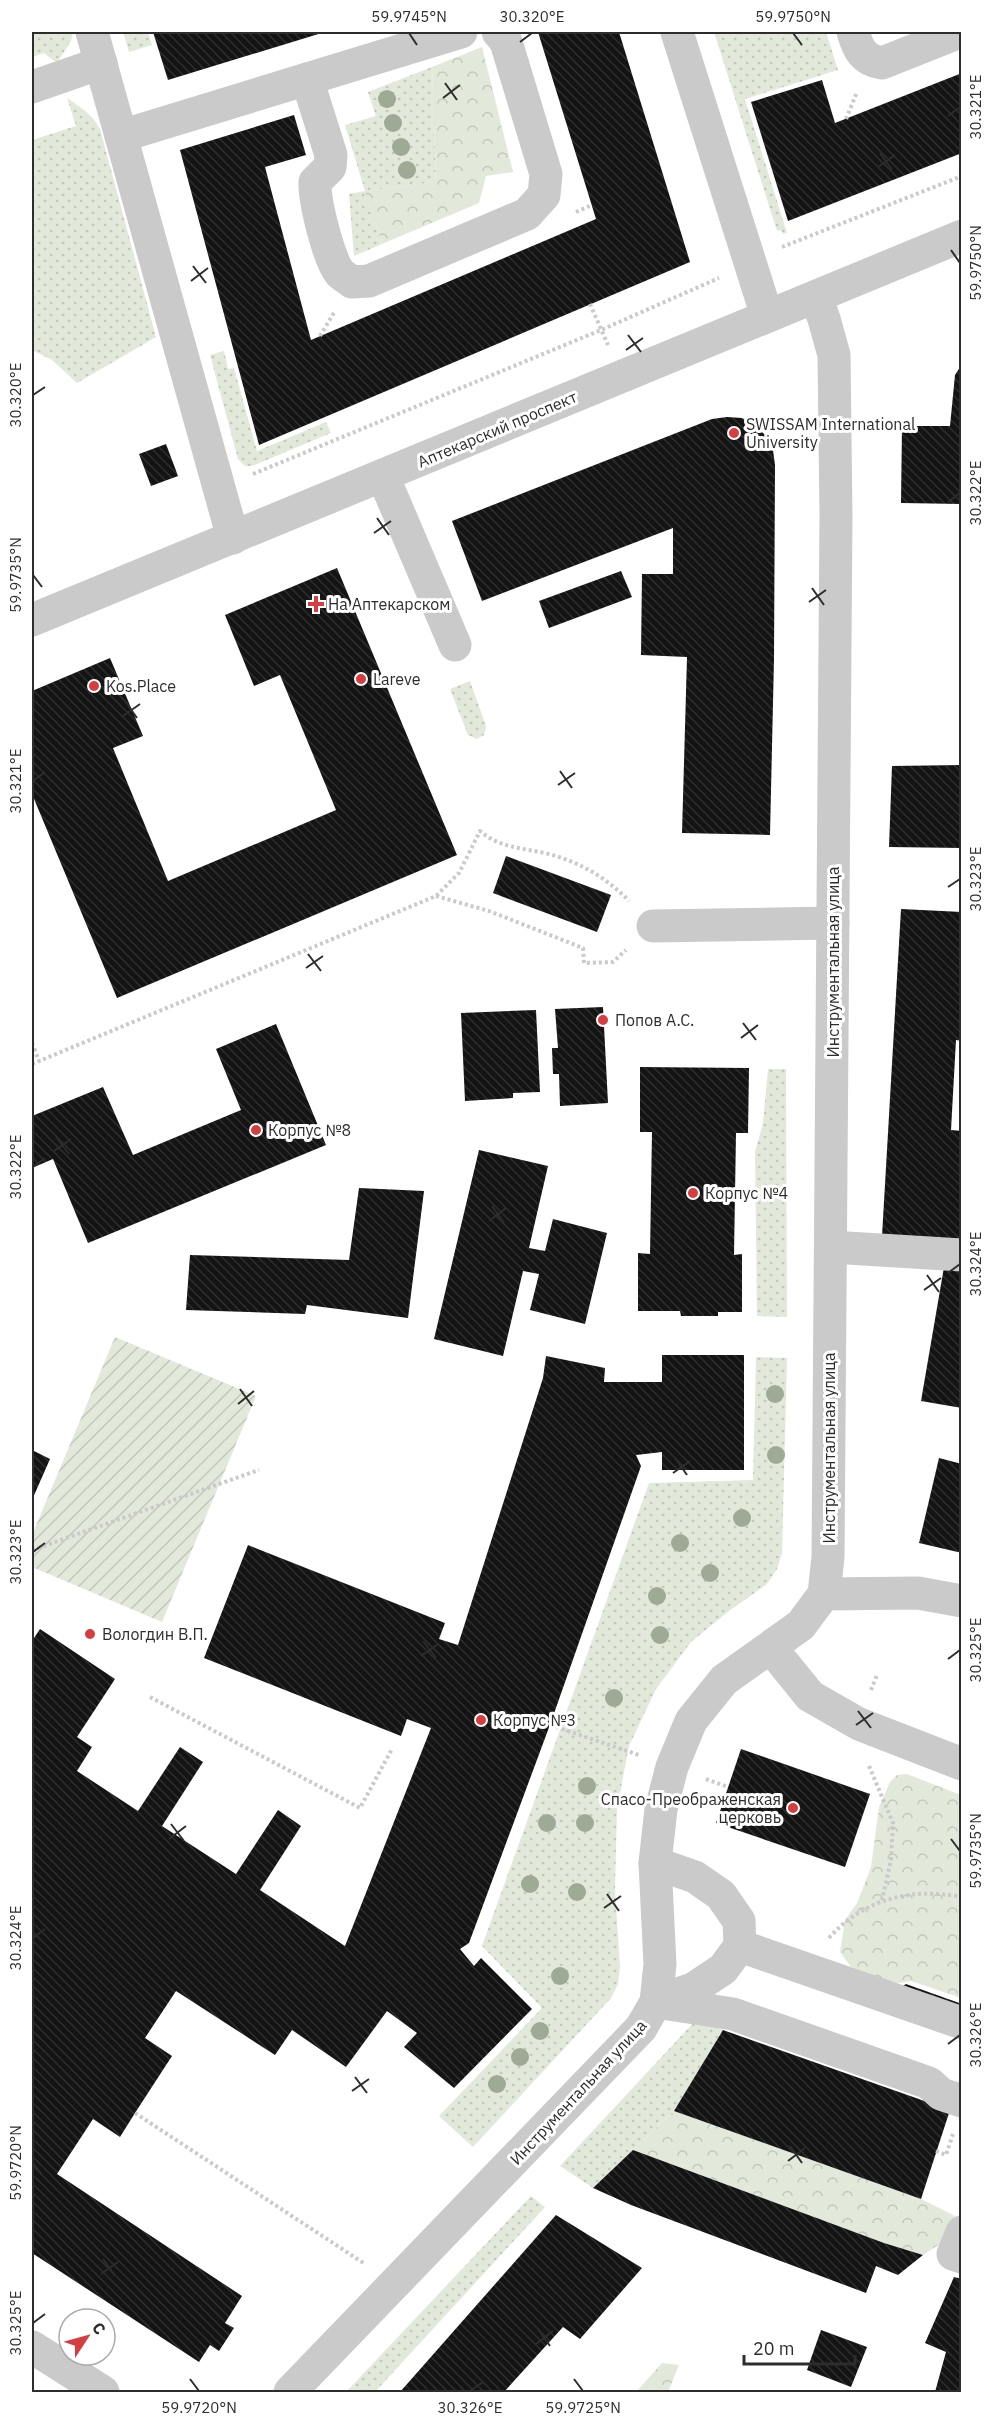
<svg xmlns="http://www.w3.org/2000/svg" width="993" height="2424" font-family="'IBM Plex Sans',sans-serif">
	<defs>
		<pattern id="grass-dots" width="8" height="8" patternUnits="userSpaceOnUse" patternTransform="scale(1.5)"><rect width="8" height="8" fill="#e2e9db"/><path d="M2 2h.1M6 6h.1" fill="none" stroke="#c2c8bc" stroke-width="1.8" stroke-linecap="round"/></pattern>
		<pattern id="forest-crowns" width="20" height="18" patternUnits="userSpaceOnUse" patternTransform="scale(1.5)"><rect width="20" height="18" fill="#e2e9db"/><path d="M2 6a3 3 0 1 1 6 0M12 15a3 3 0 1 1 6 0" fill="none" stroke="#c2c8bc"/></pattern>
		<pattern id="garden-furrows" width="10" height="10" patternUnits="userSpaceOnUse" patternTransform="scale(1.5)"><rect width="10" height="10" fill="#e2e9db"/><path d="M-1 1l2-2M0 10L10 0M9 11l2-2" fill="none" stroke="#c2c8bc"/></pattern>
		<pattern id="building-back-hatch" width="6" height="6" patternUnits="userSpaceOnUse" patternTransform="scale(1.5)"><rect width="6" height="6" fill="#141414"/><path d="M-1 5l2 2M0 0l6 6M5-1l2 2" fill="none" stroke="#2e2e2e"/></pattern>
	</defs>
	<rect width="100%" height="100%" fill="#fff"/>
	<!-- grass -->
	<g fill="url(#grass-dots)">
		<polygon points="32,32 73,32 71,41 57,63 44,53 32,57"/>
		<polygon points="123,32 148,32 152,45 129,52"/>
		<polygon points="714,32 826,32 838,70 745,99 787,233 783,234 781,230 777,231"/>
		<polygon points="432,67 436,182 366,191 382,244 354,256 349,194 365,191 345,125 376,116 368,92"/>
		<path d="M67,98c13,9 25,16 33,31l56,208 -79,46 -25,-23 -20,-10v-210l44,-14z"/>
		<polygon points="224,351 228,369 234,368 257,451 326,422 331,433 252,466 245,466 238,459 210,355"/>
		<polygon points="470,681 486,726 484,735 477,739 468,735 450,689"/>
		<polygon points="768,1069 786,1069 787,1317 757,1316 755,1152 763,1123"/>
		<polygon points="756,1357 787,1358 782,1553 777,1569 767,1584 729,1611 691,1642 656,1689 629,1746 617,1809 615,1889 620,1967 618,1984 611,1998 473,2147 439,2116 542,2008 482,1946 649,1483 753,1480"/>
		<polygon points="696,2020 723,2030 674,2111 593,2188 560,2166"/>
		<polygon points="531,2196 545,2207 375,2392 346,2392"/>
	</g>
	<!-- forest -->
	<g fill="url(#forest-crowns)">
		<polygon points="482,47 513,172 486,176 479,203 382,244 365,191 436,182 432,67"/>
		<polygon points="907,1774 961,1795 961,1998 911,1981 894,1984 851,1967 840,1952 845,1920 857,1903 871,1867 879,1807 890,1782 897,1775"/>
		<polygon points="674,2111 921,2199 955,2216 943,2242 923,2255 884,2243 633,2150"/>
		<polygon points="662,2363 679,2365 668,2392 636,2392"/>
	</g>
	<!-- garden -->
	<polygon fill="url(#garden-furrows)" points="115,1337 256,1396 162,1622 32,1567 32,1535"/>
	<!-- building -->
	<g fill="url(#building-back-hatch)">
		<polygon points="153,32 325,32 168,80"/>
		<polygon points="538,32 619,32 690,262 259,445 180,150 294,115 306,155 265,167 311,340 596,219"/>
		<polygon points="962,73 962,153 788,221 751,102 822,80 835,123"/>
		<polygon points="962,364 962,504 901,503 902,426 950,426 955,375"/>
		<polygon points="727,417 742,418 755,425 766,436 773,450 775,465 774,659 770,835 682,833 687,657 641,655 642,574 673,574 673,528 482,601 452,521 712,419"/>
		<polygon points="166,444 178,476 151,486 139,454"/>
		<polygon points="337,568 457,855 117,998 32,794 32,691 110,658 143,736 113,748 168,881 336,810 280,675 254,686 225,615"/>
		<polygon points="621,571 632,597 549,628 539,601"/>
		<polygon points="962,765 962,848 889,847 892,766"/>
		<polygon points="506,856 611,895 597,932 493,893"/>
		<polygon points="901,909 962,912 962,1041 956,1040 951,1130 962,1131 962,1240 882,1236"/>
		<polygon points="603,1007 608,1103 560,1106 559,1074 553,1074 552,1048 558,1048 555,1009"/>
		<polygon points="536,1010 540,1092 513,1093 513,1098 465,1101 461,1013"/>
		<polygon points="276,1024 326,1145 88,1243 53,1159 32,1168 32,1116 103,1087 133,1155 241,1110 216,1049"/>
		<polygon points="640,1067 749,1068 748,1133 736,1133 734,1255 742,1254 742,1312 718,1312 718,1316 681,1316 680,1311 638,1311 638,1253 650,1254 652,1132 640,1132"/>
		<polygon points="479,1150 548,1166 529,1248 545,1251 553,1219 607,1233 585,1324 530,1310 539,1274 523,1271 503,1356 434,1339"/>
		<polygon points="359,1188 424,1191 408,1318 307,1305 305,1314 186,1310 190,1255 349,1260"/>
		<polygon points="944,1267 962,1270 962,1408 921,1401"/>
		<polygon points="662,1355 744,1355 744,1470 662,1470 662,1452 636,1455 641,1466 551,1722 469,1943 460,1949 474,1966 481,1958 532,2009 454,2088 404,2047 417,2033 387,2011 346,2067 292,2030 275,2055 176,1991 145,2038 172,2056 135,2113 120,2137 93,2119 57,2174 242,2296 225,2323 234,2328 219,2351 210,2345 199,2362 32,2253 32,1641 40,1629 115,1679 77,1737 92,1747 77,1771 138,1811 180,1747 203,1762 162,1826 236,1874 278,1810 301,1826 260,1890 345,1946 431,1728 407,1719 401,1736 204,1658 248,1545 445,1623 439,1639 458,1645 543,1378 546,1356 605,1368 604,1382 662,1382"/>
		<polygon points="32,1450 50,1459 32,1500"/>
		<polygon points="939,1458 962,1464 962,1553 919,1543"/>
		<polygon points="741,1749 870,1794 845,1867 716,1823"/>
		<polygon points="906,1984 962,2004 962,2012 896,1990"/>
		<polygon points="723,2030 950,2110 921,2199 674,2111"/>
		<polygon points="633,2150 884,2243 923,2255 898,2275 876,2266 866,2293 631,2205 593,2188"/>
		<polygon points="556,2215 642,2268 580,2339 563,2327 504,2392 400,2392"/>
		<polygon points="954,2277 962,2279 962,2392 935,2392 946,2352 925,2343"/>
		<polygon points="821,2330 867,2347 851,2387 807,2370"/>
	</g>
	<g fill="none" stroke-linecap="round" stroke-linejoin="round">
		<!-- path -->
		<g stroke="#cacaca" stroke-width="4" stroke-dasharray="3 3" stroke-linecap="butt">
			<polyline points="846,119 857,92"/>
			<polyline points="576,212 592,205"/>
			<polyline points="782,247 962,176"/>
			<polyline points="590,304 608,345"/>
			<polyline points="320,336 335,311"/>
			<polyline points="253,474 601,330 719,278"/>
			<polyline points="436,896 489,911 583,948 584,963 613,962 626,950"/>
			<polyline points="32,1043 39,1061"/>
			<path d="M32,1064l404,-168 23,-23 21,-42c18,16 41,17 65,22 33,8 61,24 84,48"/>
			<polyline points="32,1550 259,1470"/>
			<polyline points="871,1690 877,1675"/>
			<polyline points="150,1697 360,1808 392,1749"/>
			<polyline points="556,1727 639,1755"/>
			<polyline points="869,1766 893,1823 891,1860 882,1900"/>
			<polyline points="706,1779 728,1787"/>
			<path d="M829,1938c34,-39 83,-51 133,-41"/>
			<polyline points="135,2113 365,2264"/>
			<polyline points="936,2151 946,2155 953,2134"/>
		</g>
		<!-- minor -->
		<g stroke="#cacaca" stroke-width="33">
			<polyline points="92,32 233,538"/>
			<polyline points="677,32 767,316"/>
			<path d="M853,32c5,17 10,28 29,31l78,-31"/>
			<path d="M307,79l24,76 -1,12 -15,15c-1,18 14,79 25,91 3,3 8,6 12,9l17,-1 158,-67 17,-19 2,-21 -40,-132 -8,-10"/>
			<polyline points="32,87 101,63"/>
			<polyline points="121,136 461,32"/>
			<polyline points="383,476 455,645"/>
			<polyline points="32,620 962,236"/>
			<polyline points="653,926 833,923"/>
			<polyline points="831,1247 962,1255"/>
			<polyline points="824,1594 918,1593 962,1601"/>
			<polyline points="771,1648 810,1696 859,1724 962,1764"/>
			<polyline points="655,1863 695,1877 721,1895 739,1921 740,1946 723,1969 693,1989 657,2001"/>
			<polyline points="740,1946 962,2023"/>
			<polyline points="656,2002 733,2014 929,2083 941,2094 962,2101"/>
			<polyline points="962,2232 953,2254 962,2257"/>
			<polyline points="32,2347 103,2392"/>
			<polyline points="290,2392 641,2028 656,2002 660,1964 655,1863 661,1809 672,1767 691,1721 724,1680 801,1625 824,1594 828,1557 836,516 834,355 824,319 816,297"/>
		</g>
	</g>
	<!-- trees -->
	<g fill="#9eaa95">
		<circle cx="387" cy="99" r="9"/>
		<circle cx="393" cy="123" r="9"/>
		<circle cx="401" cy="147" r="9"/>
		<circle cx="407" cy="170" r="9"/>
		<circle cx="775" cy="1394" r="9"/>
		<circle cx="776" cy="1455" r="9"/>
		<circle cx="742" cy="1518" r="9"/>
		<circle cx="680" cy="1543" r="9"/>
		<circle cx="710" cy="1573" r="9"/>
		<circle cx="657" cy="1596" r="9"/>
		<circle cx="660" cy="1635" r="9"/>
		<circle cx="614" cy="1698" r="9"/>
		<circle cx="587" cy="1786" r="9"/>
		<circle cx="547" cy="1823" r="9"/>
		<circle cx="585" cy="1823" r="9"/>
		<circle cx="530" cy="1884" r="9"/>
		<circle cx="577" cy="1892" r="9"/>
		<circle cx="560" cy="1976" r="9"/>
		<circle cx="540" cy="2031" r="9"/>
		<circle cx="520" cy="2057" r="9"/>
		<circle cx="497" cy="2084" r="9"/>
	</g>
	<!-- ticks -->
	<path fill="none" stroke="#2d2d2d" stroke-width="2" d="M409,33l8,12M793,33l9,12M520,42l12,-9M445,83l12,17M443,98l17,-13M948,116l12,-9M880,153l12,17M878,167l17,-12M951,250l9,13M193,266l13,17M191,281l17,-13M628,335l13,17M626,350l17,-12M33,395l12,-8M948,502l12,-9M377,518l12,17M374,533l17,-12M33,575l9,12M812,588l12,17M809,602l17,-12M125,701l12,17M123,716l17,-12M560,771l12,17M33,781l12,-9M558,785l17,-12M948,887l12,-8M308,954l13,17M306,968l17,-12M743,1023l13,17M741,1038l17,-13M56,1137l13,17M54,1151l17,-12M33,1167l12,-9M492,1206l12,17M489,1221l17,-13M948,1273l12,-9M927,1275l12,17M924,1290l17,-12M240,1389l12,17M238,1404l16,-13M675,1458l12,17M673,1473l17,-12M33,1552l12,-9M423,1641l13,17M421,1656l17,-12M948,1659l12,-9M858,1711l13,17M856,1725l17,-12M171,1824l13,17M169,1839l17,-13M951,1839l9,12M607,1894l12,17M604,1908l17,-12M33,1938l12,-9M948,2044l12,-9M355,2077l12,16M352,2091l17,-12M790,2146l12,17M788,2161l17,-13M33,2163l9,12M103,2259l12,17M101,2274l17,-12M33,2323l12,-9M538,2329l12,17M536,2344l17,-13M190,2379l9,12M574,2379l9,12M470,2391l13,-9"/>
	<!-- markers -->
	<g fill="#d63d40" stroke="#fff" stroke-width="2">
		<circle cx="734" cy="433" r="6"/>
		<path d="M313 595h6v6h6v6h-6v6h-6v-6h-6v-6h6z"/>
		<circle cx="361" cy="679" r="6"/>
		<circle cx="94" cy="686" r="6"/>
		<circle cx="603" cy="1020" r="6"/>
		<circle cx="256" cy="1130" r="6"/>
		<circle cx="693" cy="1193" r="6"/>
		<circle cx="90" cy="1634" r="6"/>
		<circle cx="481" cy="1720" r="6"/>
		<circle cx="793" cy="1808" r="6"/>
	</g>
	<g text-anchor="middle" stroke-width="6" stroke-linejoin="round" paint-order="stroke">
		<!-- poi labels -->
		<g font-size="16" fill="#2d2d2d" stroke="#fff" text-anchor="start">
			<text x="746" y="430">SWISSAM International<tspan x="746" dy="18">University</tspan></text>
			<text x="328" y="610">На Аптекарском</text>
			<text x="373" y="685">Lareve</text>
			<text x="106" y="692">Kos.Place</text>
			<text x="615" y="1026">Попов А.С.</text>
			<text x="268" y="1136">Корпус №8</text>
			<text x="705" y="1199">Корпус №4</text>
			<text x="102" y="1640">Вологдин В.П.</text>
			<text x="493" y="1726">Корпус №3</text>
			<text x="781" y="1805" text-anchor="end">Спасо-Преображенская<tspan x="781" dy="18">церковь</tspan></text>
		</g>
		<!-- street labels -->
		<g font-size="16" fill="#2d2d2d" stroke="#fff">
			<text transform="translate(497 429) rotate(-23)" y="6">Аптекарский проспект</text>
			<text transform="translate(833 962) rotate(-90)" y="6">Инструментальная улица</text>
			<text transform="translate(829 1448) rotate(-90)" y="6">Инструментальная улица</text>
			<text transform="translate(578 2092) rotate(-47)" y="6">Инструментальная улица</text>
		</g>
	</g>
	<!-- border -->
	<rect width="993" height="2424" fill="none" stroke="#ffffff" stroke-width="66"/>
	<!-- north arrow -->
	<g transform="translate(87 2337) rotate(54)"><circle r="28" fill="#ffffff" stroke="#ababab" stroke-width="1.5"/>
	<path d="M0-4.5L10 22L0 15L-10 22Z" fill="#d63d40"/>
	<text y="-9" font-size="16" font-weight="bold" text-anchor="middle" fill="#2d2d2d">С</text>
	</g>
	<!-- scale -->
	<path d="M744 2355v9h111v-9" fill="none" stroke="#2d2d2d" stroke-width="3"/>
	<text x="753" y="2355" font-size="18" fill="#2d2d2d" stroke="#ffffff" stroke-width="4.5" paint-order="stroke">20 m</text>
	<rect x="33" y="33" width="927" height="2358" fill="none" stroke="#2d2d2d" stroke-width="2"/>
	<g font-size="15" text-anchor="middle" fill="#2d2d2d">
		<text x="409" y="22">59.9745°N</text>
		<text x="532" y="22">30.320°E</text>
		<text x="793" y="22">59.9750°N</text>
		<text transform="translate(976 107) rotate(-90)" y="5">30.321°E</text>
		<text transform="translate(976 263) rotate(-90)" y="5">59.9750°N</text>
		<text transform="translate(16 395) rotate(-90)" y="5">30.320°E</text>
		<text transform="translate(976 493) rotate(-90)" y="5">30.322°E</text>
		<text transform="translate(16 575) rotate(-90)" y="5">59.9735°N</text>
		<text transform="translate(16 781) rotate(-90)" y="5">30.321°E</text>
		<text transform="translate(976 879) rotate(-90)" y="5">30.323°E</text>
		<text transform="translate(16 1167) rotate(-90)" y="5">30.322°E</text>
		<text transform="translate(976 1264) rotate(-90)" y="5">30.324°E</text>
		<text transform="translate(16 1552) rotate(-90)" y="5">30.323°E</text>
		<text transform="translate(976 1650) rotate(-90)" y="5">30.325°E</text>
		<text transform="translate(976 1851) rotate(-90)" y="5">59.9735°N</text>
		<text transform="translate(16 1938) rotate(-90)" y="5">30.324°E</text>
		<text transform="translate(976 2035) rotate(-90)" y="5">30.326°E</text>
		<text transform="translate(16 2163) rotate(-90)" y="5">59.9720°N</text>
		<text transform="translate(16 2323) rotate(-90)" y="5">30.325°E</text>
		<text x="199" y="2413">59.9720°N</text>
		<text x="470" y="2413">30.326°E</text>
		<text x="583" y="2413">59.9725°N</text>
	</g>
</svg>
